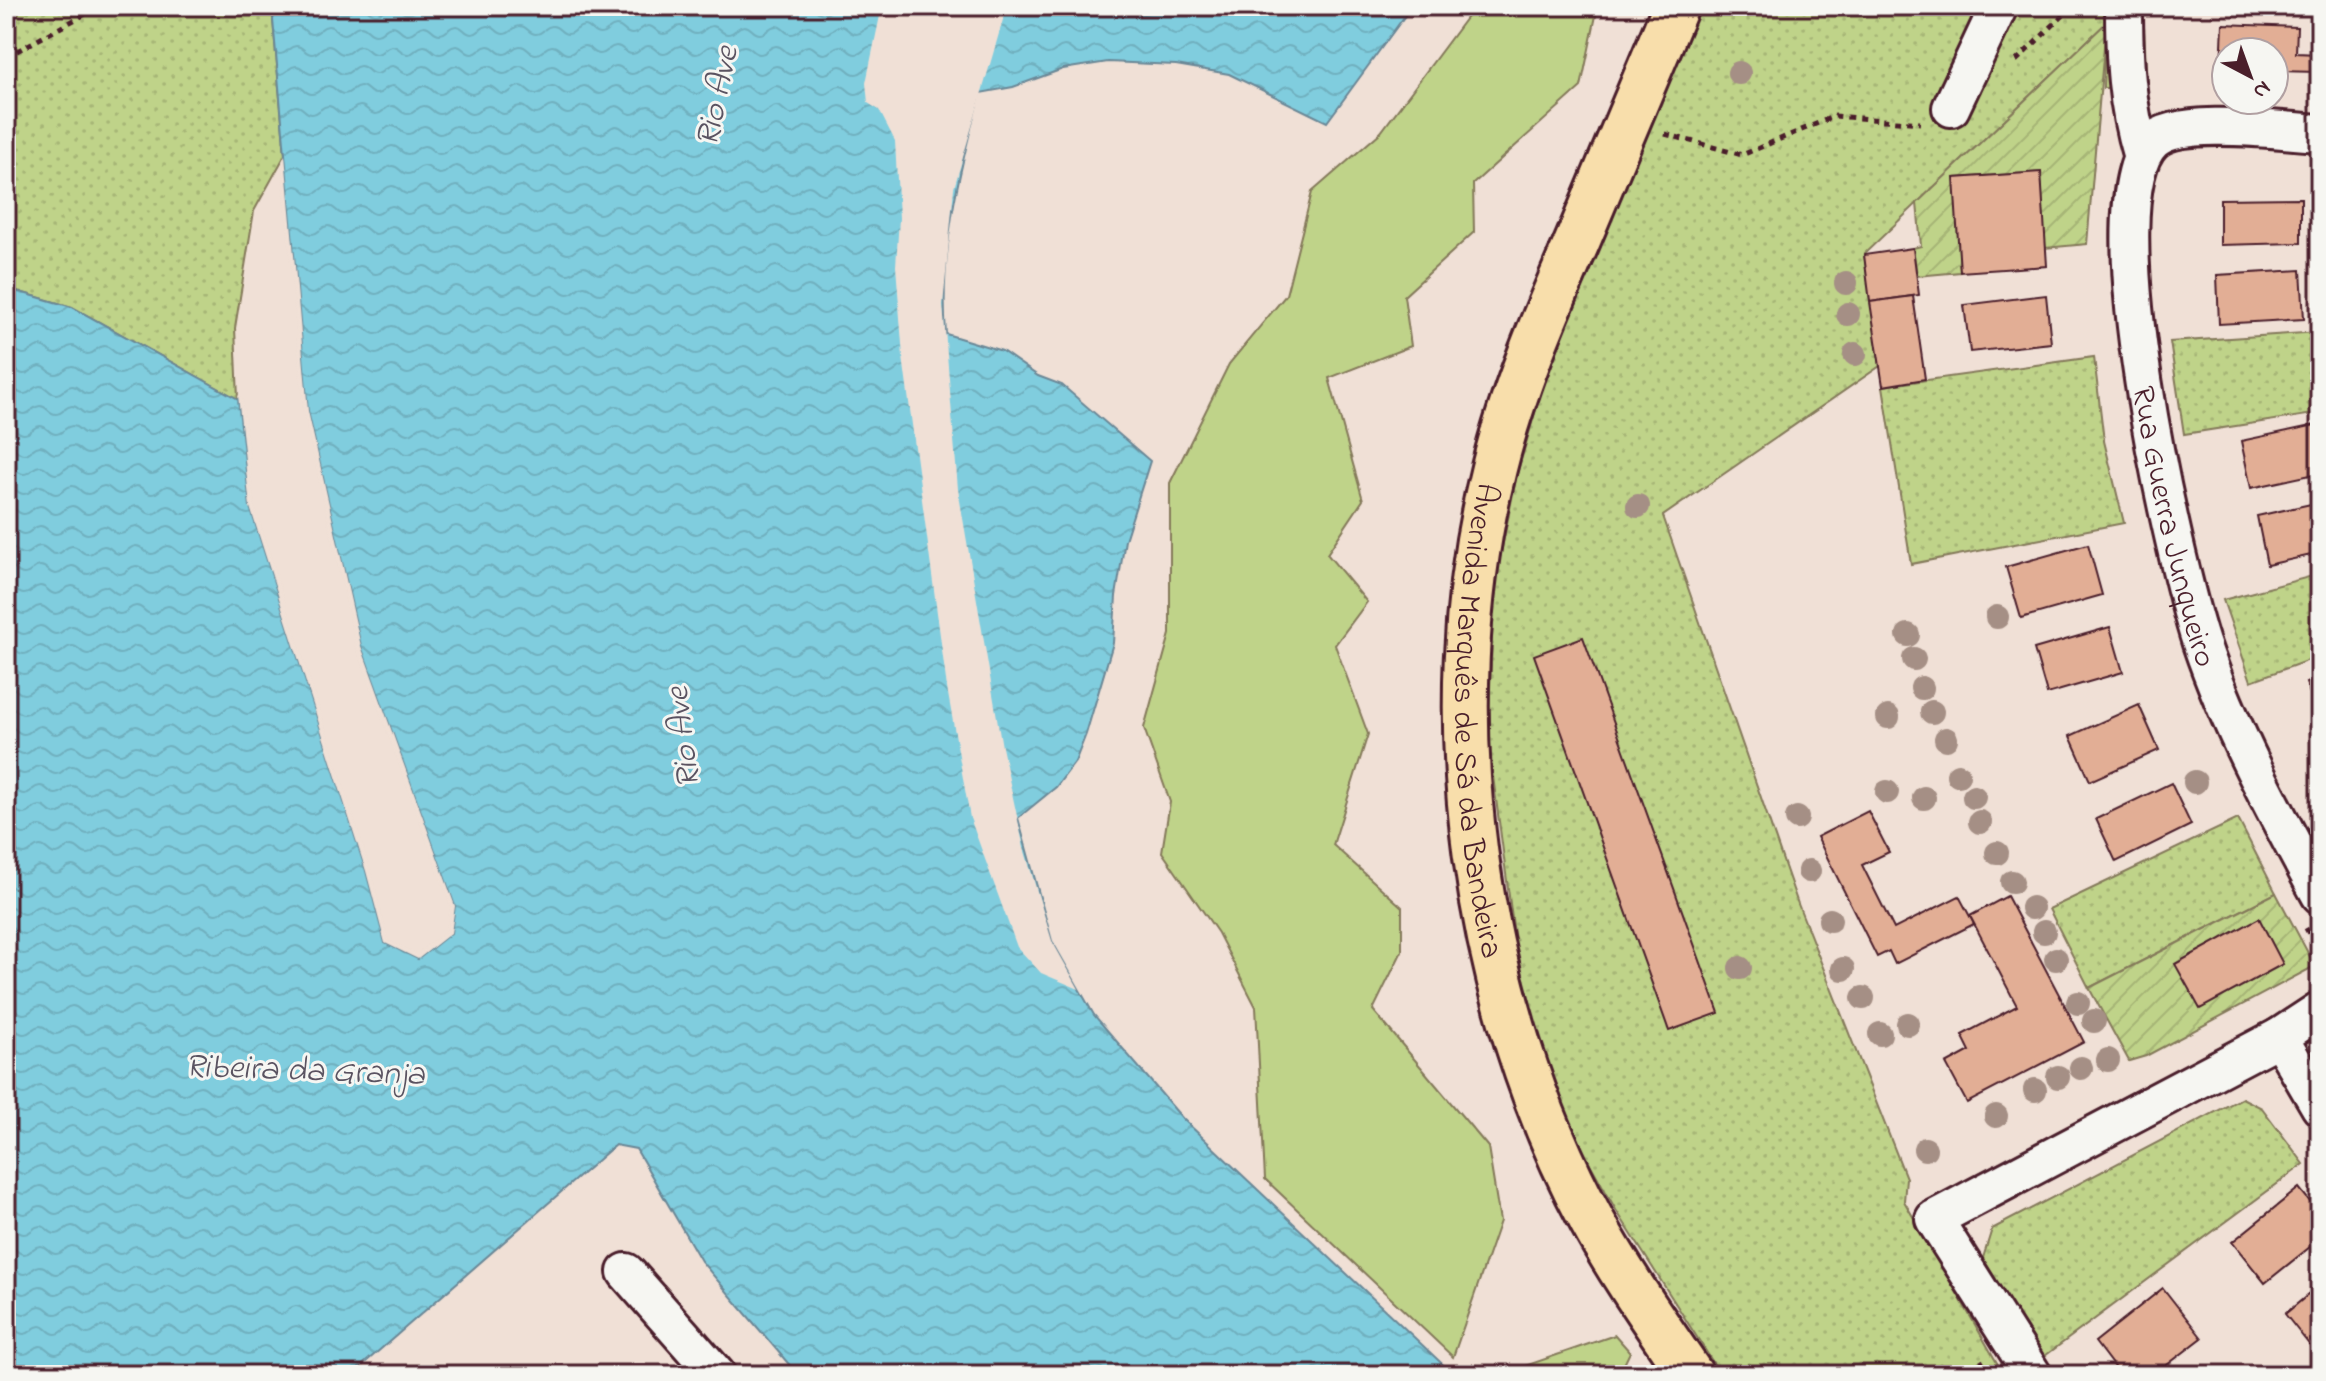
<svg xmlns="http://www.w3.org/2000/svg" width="2326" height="1381" font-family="'Indie Flower',sans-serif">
	<defs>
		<pattern id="grass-dots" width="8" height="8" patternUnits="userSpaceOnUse" patternTransform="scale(2)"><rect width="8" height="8" fill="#bfd389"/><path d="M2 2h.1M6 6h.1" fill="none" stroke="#a6b576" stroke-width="1.8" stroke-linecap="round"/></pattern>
		<pattern id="garden-furrows" width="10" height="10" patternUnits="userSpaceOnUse" patternTransform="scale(2)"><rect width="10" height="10" fill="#bfd389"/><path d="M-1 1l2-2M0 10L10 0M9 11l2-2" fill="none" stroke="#a6b576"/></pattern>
		<pattern id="water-waves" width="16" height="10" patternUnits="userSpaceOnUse" patternTransform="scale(2)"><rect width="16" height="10" fill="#80cdde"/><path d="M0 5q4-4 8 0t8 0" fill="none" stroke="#70b0bf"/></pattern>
	</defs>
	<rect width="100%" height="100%" fill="#f0e0d6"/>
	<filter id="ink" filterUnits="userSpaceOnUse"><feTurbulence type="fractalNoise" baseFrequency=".0125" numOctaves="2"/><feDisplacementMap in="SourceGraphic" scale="16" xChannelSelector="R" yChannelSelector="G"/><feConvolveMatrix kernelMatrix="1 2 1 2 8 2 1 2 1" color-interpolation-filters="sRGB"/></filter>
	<g filter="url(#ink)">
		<!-- grass -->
		<g fill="url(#grass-dots)" stroke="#84795a" stroke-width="2">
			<polygon points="6,6 275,6 273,20 285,155 254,211 235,328 238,399 72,307 6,288"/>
			<polygon points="1701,6 2143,6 2147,88 2103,88 2105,24 1864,254 1880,366 1663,516 1798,904 1906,1178 1904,1201 2004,1375 1721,1375 1616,1210 1565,1119 1521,986 1488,739 1494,587 1517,474 1547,372 1588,266"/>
			<polygon points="2320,332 2320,413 2184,434 2170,342"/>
			<polygon points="2094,357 2104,441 2124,523 1911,564 1883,386"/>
			<polygon points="2320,574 2320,656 2251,681 2223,600"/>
			<polygon points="2238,819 2276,893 2089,988 2049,909"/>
			<polygon points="2242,1098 2262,1108 2304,1164 2042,1358 1983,1258 1992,1229"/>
		</g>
		<!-- park -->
		<g fill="#bfd389" stroke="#84795a" stroke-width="2">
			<polygon points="1475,6 1598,6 1581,87 1473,184 1474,232 1404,296 1411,346 1329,378 1363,500 1327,554 1367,602 1335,645 1368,734 1333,845 1402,907 1402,951 1373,1010 1488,1147 1500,1221 1453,1357 1265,1179 1256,1007 1218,933 1162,852 1170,802 1144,728 1170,634 1170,483 1229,364 1286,295 1312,192 1381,132"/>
			<polygon points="1615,1335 1630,1352 1619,1375 1510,1375 1516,1369"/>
		</g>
		<!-- garden -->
		<g fill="url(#garden-furrows)" stroke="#84795a" stroke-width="2">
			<polygon points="2106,23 2087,244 2045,248 2041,172 1955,178 1960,272 1917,276 1913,248 1921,246 1917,203"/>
			<polygon points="2276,893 2315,966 2146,1056 2129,1061 2089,988"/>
		</g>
		<!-- water -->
		<path fill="url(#water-waves)" stroke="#6a8796" stroke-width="2" d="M275,6h1137l-85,116 -98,-48 -53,-9 -68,-3 -45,7 -50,18 -33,6c-21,79 -41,159 -34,241l56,17 36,25 24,9 88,76 -25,79 -9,56 -3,47 -27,91 -11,28 -19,25 -38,31 34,123 42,74 89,104 271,256h-656l-97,-114 -65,-112 -21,-4 -264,230h-345v-1087l66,19 166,92 12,108 116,364 19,72 33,16 33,-26 4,-27 -94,-260 -53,-235 -35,-391z"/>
		<!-- pier -->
		<g fill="#f0e0d6">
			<polygon points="882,6 1007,6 954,188 943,305 958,489 1002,747 1024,848 1052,941 1079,989 1041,973 1017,947 970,818 947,688 903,357 896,266 899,218 895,141 879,110 868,103 866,83"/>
			<polygon points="285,155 308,411 361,646 455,906 451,933 418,959 385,943 366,871 250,507 238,395 242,399 254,506 370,870 388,941 417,954 447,931 451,906 357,648 304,412 282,161"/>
		</g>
		<!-- building -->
		<g fill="#e2ae95" stroke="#4a1f2b" stroke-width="2">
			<polygon points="2223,24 2297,27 2296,53 2318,54 2318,72 2274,71 2274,52 2226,52 2226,70 2221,69"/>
			<polygon points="2041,172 2047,266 1960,272 1954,178"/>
			<polygon points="2301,198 2301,243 2220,245 2220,199"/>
			<polygon points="1913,248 1919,295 1870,302 1864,255"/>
			<polygon points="2301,270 2304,319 2219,324 2217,275"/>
			<polygon points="2046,295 2051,343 1970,352 1964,305"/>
			<polygon points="1913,296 1925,379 1883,386 1870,302"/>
			<polygon points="2320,424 2320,473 2251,488 2241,441"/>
			<polygon points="2320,502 2320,553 2267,565 2257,516"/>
			<polygon points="2088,544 2102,595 2021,618 2006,567"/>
			<polygon points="2110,627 2123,672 2047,694 2034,649"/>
			<polygon points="1583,637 1719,1013 1669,1031 1534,655"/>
			<polygon points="2320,677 2320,719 2306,683"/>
			<polygon points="2139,705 2159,750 2090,781 2070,736"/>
			<polygon points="2171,783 2191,825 2116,862 2096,819"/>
			<polygon points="1868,811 1889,852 1862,865 1894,929 1959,896 1974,924 1895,964 1889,951 1877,957 1817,837"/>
			<polygon points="2007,896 2084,1042 1967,1103 1946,1064 1970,1051 1962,1035 2017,1006 1970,916"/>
			<polygon points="2259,918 2283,964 2200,1009 2175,964"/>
			<polygon points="2299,1188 2320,1214 2320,1239 2265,1283 2232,1242"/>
			<polygon points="2320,1285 2320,1357 2319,1357 2285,1314"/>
			<polygon points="2163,1288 2202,1338 2154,1375 2120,1375 2095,1342"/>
		</g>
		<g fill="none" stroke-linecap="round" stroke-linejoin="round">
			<defs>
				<g id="minor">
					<path d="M2124,6c0,52 2,98 17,148"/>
					<polyline points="1951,108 1999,6"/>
					<path id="s1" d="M2320,133c-37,-2 -140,-17 -167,8 -63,57 22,421 48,502 29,86 76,173 119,252"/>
					<polyline points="2279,1037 2320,1107"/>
					<polyline points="626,1272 717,1375"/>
					<polyline points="2033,1375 1934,1219 2279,1037 2320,1010"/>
				</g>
				<g id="major">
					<path id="s2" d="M1676,6c-33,79 -66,157 -99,236 -32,74 -64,148 -83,226 -61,243 -21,533 98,753 29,53 65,104 99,154"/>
				</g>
			</defs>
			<!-- minor casing -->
			<use href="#minor" stroke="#4a1f2b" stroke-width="42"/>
			<!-- major casing -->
			<use href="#major" stroke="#4a1f2b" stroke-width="50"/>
			<!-- path -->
			<g stroke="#4a1f2b" stroke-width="5" stroke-dasharray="6 6" stroke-linecap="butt">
				<polyline points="6,57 100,6"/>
				<polyline points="2016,61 2073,6"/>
				<polyline points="1665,134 1742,155 1835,116 1920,123"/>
				<polyline points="2306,928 2320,955"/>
				<polyline points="1958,1375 1984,1361"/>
			</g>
			<!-- minor -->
			<use href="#minor" stroke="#f6f6f2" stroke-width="36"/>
			<!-- major -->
			<use href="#major" stroke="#f8deab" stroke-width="44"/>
		</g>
		<!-- trees -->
		<g fill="#a58f85">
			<circle cx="1739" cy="73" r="12"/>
			<circle cx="1846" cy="283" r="12"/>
			<circle cx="1848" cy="314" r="12"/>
			<circle cx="1855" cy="354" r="12"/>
			<circle cx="1638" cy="506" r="12"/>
			<circle cx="1997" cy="617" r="12"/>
			<circle cx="1908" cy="635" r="12"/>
			<circle cx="1914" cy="659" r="12"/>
			<circle cx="1922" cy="688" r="12"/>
			<circle cx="1932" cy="712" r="12"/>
			<circle cx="1888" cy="717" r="12"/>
			<circle cx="1946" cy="739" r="12"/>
			<circle cx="1958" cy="775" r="12"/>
			<circle cx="2195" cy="782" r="12"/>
			<circle cx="1887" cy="792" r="12"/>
			<circle cx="1974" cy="797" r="12"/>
			<circle cx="1924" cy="798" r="12"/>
			<circle cx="1797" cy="818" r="12"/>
			<circle cx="1980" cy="822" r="12"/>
			<circle cx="1997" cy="853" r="12"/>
			<circle cx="1809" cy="871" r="12"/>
			<circle cx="2012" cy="882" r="12"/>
			<circle cx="2032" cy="908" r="12"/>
			<circle cx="1830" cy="920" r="12"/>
			<circle cx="2044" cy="932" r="12"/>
			<circle cx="2056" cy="959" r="12"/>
			<circle cx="1740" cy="968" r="12"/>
			<circle cx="1843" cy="969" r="12"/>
			<circle cx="1863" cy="998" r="12"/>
			<circle cx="2078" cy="1003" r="12"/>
			<circle cx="2094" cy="1021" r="12"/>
			<circle cx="1908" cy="1024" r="12"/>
			<circle cx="1880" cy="1034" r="12"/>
			<circle cx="2108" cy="1060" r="12"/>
			<circle cx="2081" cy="1068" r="12"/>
			<circle cx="2058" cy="1077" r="12"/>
			<circle cx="2035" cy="1090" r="12"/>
			<circle cx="1996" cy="1116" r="12"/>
			<circle cx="1925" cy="1149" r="12"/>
		</g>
	</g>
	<g text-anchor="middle" stroke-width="6" stroke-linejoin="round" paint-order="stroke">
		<!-- street labels -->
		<g font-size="32" fill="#4a1f2b" stroke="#f6f6f2">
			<text dy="11" stroke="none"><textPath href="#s1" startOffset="564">Rua Guerra Junqueiro</textPath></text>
			<text dy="11" stroke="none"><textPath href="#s2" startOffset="752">Avenida Marquês de Sá da Bandeira</textPath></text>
		</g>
		<!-- water labels -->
		<g font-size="34" font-style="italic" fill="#5a5361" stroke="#f6f6f2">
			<text transform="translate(715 96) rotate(-78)" y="12">Rio Ave</text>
			<text transform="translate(681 738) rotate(-97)" y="12">Rio Ave</text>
			<text transform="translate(305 1068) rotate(2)" y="12">Ribeira da Granja</text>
		</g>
	</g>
	<!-- margin -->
	<rect width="2326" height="1381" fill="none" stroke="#f6f6f2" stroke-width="32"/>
	<rect x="16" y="16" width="2294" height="1349" fill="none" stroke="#4a1f2b" stroke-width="3" filter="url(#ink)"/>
	<!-- north arrow -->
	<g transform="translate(2250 76) rotate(139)"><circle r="38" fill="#f6f6f2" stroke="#b1a0a2" stroke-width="2"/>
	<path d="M0-6L14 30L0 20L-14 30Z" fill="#4a1f2b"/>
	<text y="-12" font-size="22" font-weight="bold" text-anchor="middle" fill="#4a1f2b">N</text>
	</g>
</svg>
